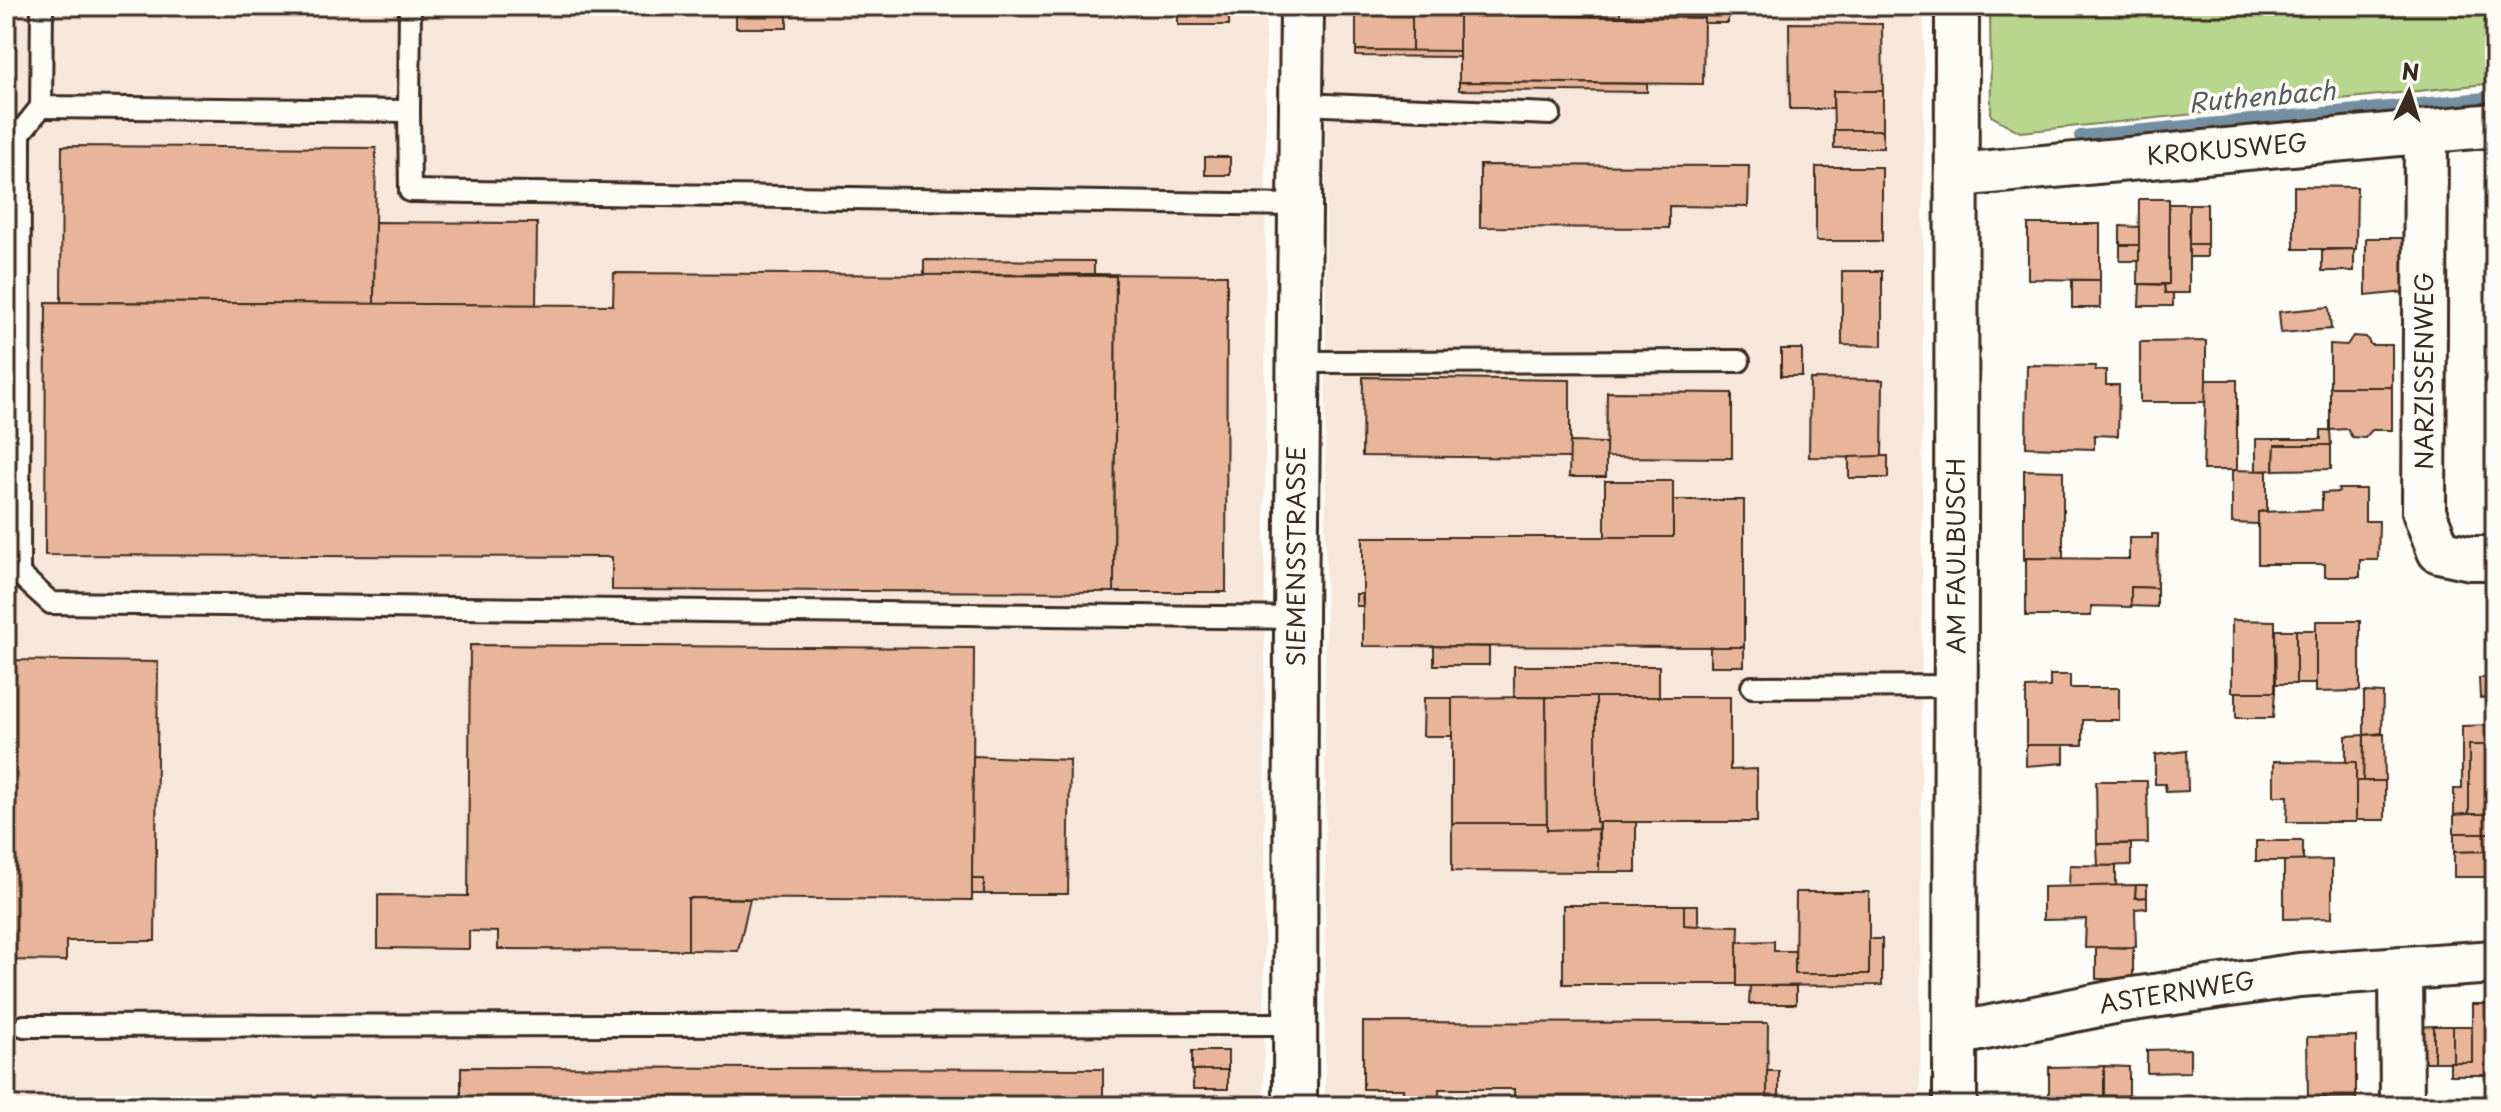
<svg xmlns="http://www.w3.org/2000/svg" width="2501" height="1112" font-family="'Playpen Sans',sans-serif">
	<rect width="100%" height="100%" fill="#fdfcf7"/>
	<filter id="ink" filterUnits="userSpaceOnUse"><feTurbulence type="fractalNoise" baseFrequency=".0125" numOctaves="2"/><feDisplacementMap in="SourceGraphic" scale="16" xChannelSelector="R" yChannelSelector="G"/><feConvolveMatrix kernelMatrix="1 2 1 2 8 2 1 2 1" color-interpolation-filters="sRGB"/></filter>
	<g filter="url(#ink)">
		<!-- built -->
		<g fill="#f7e7db">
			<polygon points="6,6 1266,6 1264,1106 6,1106"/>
			<polygon points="1326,6 1924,6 1920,1106 1325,1106"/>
		</g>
		<!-- grass -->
		<polygon fill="#b9d68e" stroke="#7a8056" stroke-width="2" points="1990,6 2495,6 2495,83 2020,132 1991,116"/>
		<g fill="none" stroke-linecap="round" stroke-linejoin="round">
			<!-- stream -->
			<polyline stroke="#738fa1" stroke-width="12" points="2080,136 2495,97"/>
		</g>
		<!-- building -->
		<g fill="#e8b59b" stroke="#3b2a1e" stroke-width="2">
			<rect x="736" y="6" width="51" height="22"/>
			<rect x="1178" y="6" width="51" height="19"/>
			<polygon points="1356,6 1412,6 1412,51 1356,50"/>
			<polygon points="1412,6 1461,6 1459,51 1412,51"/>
			<polygon points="1461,6 1620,6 1620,17 1557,16 1557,12 1552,12 1552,16 1460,16"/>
			<polygon points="1682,6 1728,6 1728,23 1703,23 1704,18 1682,18"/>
			<polygon points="1552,12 1557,12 1557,16 1704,18 1703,84 1459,82 1459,16 1552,16"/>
			<polygon points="1789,23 1882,24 1883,91 1833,91 1833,109 1790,109"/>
			<polygon points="1356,50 1459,51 1459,57 1356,56"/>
			<polygon points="1459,82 1647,84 1647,92 1459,90"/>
			<polygon points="1833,91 1883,91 1883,130 1834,130"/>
			<rect x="1834" y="130" width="49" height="18"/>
			<polygon points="62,146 376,148 374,304 61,302"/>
			<rect x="1205" y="157" width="25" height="18"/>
			<polygon points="1480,165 1749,166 1748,207 1669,206 1669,228 1480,227"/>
			<rect x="1816" y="167" width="66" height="74"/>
			<polygon points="2294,186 2357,187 2356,249 2294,249"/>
			<polygon points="2139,199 2169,199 2169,284 2138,284"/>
			<polygon points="2169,204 2189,204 2189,293 2165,293 2164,285 2169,284"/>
			<rect x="2189" y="204" width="18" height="40"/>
			<polygon points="375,222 537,223 536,305 374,304"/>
			<polygon points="2028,224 2100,224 2100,280 2028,279"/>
			<polygon points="2120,226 2139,227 2139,245 2120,245"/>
			<polygon points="2366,238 2405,238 2405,292 2366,296"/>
			<rect x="2189" y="244" width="18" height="13"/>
			<rect x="2120" y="245" width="19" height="16"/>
			<polygon points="2354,249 2354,271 2322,271 2322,250"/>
			<polygon points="924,260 1094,261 1094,274 924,275"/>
			<polygon points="1842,271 1882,271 1882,346 1842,345"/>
			<polygon points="614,273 1116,276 1114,592 612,590 612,557 45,555 46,302 613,305"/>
			<polygon points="1083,274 1227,275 1226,592 1114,592 1116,276"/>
			<rect x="2072" y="280" width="28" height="28"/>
			<polygon points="2140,284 2164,285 2165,293 2173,293 2173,306 2139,306"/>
			<polygon points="2329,307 2331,329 2281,333 2279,312"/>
			<polygon points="2353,336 2366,337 2371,345 2392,345 2392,387 2330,387 2330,344 2347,345"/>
			<polygon points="2206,341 2206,402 2140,402 2140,342"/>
			<rect x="1781" y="349" width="21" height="27"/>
			<polygon points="2027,365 2095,366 2095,370 2106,370 2106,385 2119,385 2118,436 2094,435 2094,449 2026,447"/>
			<polygon points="1363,377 1570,380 1570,458 1362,456"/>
			<polygon points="1810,379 1883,380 1882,458 1809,457"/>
			<polygon points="2206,380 2237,380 2237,470 2203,470"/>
			<polygon points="2330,387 2392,387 2392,430 2372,430 2365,438 2352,437 2347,429 2330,430"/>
			<polygon points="1607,392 1732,393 1732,458 1606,457"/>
			<polygon points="2321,430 2330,430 2331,445 2275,445 2274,470 2256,471 2256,439 2321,439"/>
			<polygon points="1570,442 1606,443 1606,477 1569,477"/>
			<polygon points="2275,445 2331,445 2331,469 2274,470"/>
			<polygon points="1882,456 1888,456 1888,478 1849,478 1849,457"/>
			<polygon points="2024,470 2063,471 2063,559 2026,558 2026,561 2024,560"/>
			<polygon points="2232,470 2267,471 2267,510 2258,512 2258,524 2232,523"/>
			<rect x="1605" y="481" width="68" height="56"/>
			<polygon points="2338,489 2365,489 2365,521 2379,521 2378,560 2360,560 2360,577 2325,577 2325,564 2258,564 2258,512 2322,510 2322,493 2339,492"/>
			<polygon points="1673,500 1744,500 1744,647 1363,646 1363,537 1673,537"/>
			<polygon points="2152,534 2158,534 2157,588 2131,587 2131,607 2091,606 2091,616 2026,616 2026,558 2129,559 2129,538 2152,538"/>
			<polygon points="2131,587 2157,588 2157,607 2131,606"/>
			<polygon points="1356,594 1362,594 1363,606 1356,606"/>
			<polygon points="2232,620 2275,621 2275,692 2232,692"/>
			<polygon points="2316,621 2360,621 2360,691 2316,692"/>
			<polygon points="2275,630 2296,630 2296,684 2276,684"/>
			<rect x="2296" y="630" width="20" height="54"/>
			<polygon points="470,645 974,648 972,900 688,898 688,950 498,949 498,932 469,931 469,949 378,948 378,895 468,896"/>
			<polygon points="1434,646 1489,647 1489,665 1434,665"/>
			<rect x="1710" y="647" width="34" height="19"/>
			<polygon points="6,660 158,662 155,941 66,941 66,961 6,960"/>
			<rect x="1514" y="666" width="145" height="31"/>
			<polygon points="2050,675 2070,675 2070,688 2119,688 2119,720 2083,720 2083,745 2026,745 2026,688 2050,687"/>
			<polygon points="2495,677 2495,697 2480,698 2479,678"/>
			<polygon points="2236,692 2275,692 2273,718 2236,718"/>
			<polygon points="2364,692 2383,693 2382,733 2364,735"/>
			<polygon points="1546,697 1547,823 1452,823 1452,698"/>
			<polygon points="1546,697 1596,697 1596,822 1599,822 1598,829 1547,830"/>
			<polygon points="1596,697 1730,697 1730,770 1757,769 1757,822 1596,822"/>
			<polygon points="1424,698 1452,698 1452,736 1423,736"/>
			<polygon points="2495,725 2495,745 2469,745 2469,814 2454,815 2454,789 2462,789 2462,726"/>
			<polygon points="2384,734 2385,781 2363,781 2364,735"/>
			<polygon points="2364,735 2363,781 2356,781 2356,762 2346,762 2346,736"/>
			<polygon points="2026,745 2064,745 2064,763 2026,766"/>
			<rect x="2469" y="745" width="26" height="69"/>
			<polygon points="2187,751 2188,791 2166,792 2165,784 2155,784 2155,755"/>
			<polygon points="973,756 1070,760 1068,894 984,894 984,879 972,879"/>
			<polygon points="2274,761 2356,762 2356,822 2287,822 2288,796 2274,796"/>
			<polygon points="2096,781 2147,781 2148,843 2097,844"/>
			<rect x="2356" y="781" width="29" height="39"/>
			<polygon points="2469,814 2495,814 2495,833 2454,833 2454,815"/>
			<rect x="1599" y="822" width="37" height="50"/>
			<polygon points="1452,823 1547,823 1547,830 1598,829 1599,872 1452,871"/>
			<polygon points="2454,833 2495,833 2495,851 2454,852"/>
			<rect x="2256" y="841" width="47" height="20"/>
			<polygon points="2097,844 2131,844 2131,865 2098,866"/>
			<polygon points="2493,851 2495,851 2495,909 2492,909"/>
			<polygon points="2493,851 2492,877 2454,877 2454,852"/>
			<polygon points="2332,860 2332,918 2284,919 2284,861"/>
			<polygon points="2070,865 2116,866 2116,886 2069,887"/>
			<rect x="972" y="879" width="12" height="15"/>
			<polygon points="2136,885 2135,898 2147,897 2147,908 2135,909 2136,947 2085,948 2086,919 2043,920 2043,887"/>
			<polygon points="2136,885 2147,885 2147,897 2135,898"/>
			<polygon points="1796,892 1869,892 1869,974 1795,974"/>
			<polygon points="688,898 750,899 738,951 688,950"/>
			<polygon points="1563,905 1684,905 1684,925 1739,926 1737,984 1563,984"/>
			<polygon points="1684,905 1698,905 1698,926 1684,925"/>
			<polygon points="1869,939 1882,939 1882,985 1737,986 1737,942 1774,941 1774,951 1795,951 1795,974 1869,974"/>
			<polygon points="2096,947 2133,948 2133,979 2096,979"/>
			<polygon points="1750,986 1796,986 1796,1004 1749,1004"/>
			<polygon points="2472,1004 2495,1004 2495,1075 2450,1075 2450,1062 2472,1062"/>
			<polygon points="1363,1022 1768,1023 1767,1106 1514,1106 1514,1089 1439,1089 1439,1106 1403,1106 1403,1089 1363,1089"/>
			<rect x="2434" y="1026" width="19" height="36"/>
			<polygon points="2434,1026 2434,1062 2415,1062 2415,1027"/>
			<rect x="2453" y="1026" width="19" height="36"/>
			<polygon points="2356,1036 2356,1097 2308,1098 2307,1037"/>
			<polygon points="2190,1049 2190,1072 2147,1073 2147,1050"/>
			<rect x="1192" y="1051" width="36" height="19"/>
			<polygon points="2104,1066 2104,1106 2049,1106 2049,1067"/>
			<polygon points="2104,1066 2129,1067 2129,1096 2104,1096"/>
			<polygon points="461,1067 1103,1069 1103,1106 461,1106"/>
			<rect x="1193" y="1070" width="35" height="19"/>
			<rect x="1767" y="1071" width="12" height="35"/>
			<polygon points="2356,1097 2357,1106 2308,1106 2308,1098"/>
		</g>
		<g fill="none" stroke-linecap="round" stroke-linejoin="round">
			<defs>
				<g id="lane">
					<polyline points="42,6 41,107 409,111 410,6"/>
					<polyline points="1301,104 1550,114"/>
					<polyline points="41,107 20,133 19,574 51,603 1296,618"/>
					<polyline points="409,111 410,191 1300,205"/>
					<polyline points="1299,362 1739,361"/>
					<polyline points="1752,687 1957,686"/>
					<polyline points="24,1026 1295,1024"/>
				</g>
				<g id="street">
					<polyline points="2426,132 2424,512 2439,551 2471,558 2495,558"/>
					<polyline points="1958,175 2495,125"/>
					<polyline points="2401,968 2402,1106"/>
					<polyline points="1956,1034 2119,1001 2299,975 2495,962"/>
					<polyline points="1295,1106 1296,618 1302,6"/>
					<polyline points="1955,1106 1957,6"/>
				</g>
			</defs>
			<!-- lane casing -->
			<use href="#lane" stroke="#3b2a1e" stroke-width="26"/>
			<!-- street casing -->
			<use href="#street" stroke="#3b2a1e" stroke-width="48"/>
			<!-- lane -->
			<use href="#lane" stroke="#fdfcf7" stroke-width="20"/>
			<!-- street -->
			<use href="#street" stroke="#fdfcf7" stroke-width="42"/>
		</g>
	</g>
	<g text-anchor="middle" stroke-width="7" stroke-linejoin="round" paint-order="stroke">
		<!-- street labels -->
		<g font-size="24" fill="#3b2a1e" stroke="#fdfcf7">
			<text transform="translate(2227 150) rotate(-5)" y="8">KROKUSWEG</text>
			<text transform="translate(2425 371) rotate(-90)" y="8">NARZISSENWEG</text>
			<text transform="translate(1297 556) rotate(-90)" y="8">SIEMENSSTRASSE</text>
			<text transform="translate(1957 556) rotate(-90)" y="8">AM FAULBUSCH</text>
			<text transform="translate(2177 993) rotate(-9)" y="8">ASTERNWEG</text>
		</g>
		<!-- water labels -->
		<g font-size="26" font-style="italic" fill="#575d60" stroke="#fdfcf7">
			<text transform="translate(2262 97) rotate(-5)" y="9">Ruthenbach</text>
		</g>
	</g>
	<!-- margin -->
	<rect width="2501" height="1112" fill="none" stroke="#fdfcf7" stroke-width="32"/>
	<rect x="16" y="16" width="2469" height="1080" fill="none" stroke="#3b2a1e" stroke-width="3" filter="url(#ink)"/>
	<!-- north arrow -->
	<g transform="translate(2409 92) rotate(4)" stroke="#fdfcf7" stroke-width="6" paint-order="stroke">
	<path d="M0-6L14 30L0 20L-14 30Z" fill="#3b2a1e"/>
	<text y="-12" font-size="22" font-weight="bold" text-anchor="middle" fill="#3b2a1e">N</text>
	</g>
</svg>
